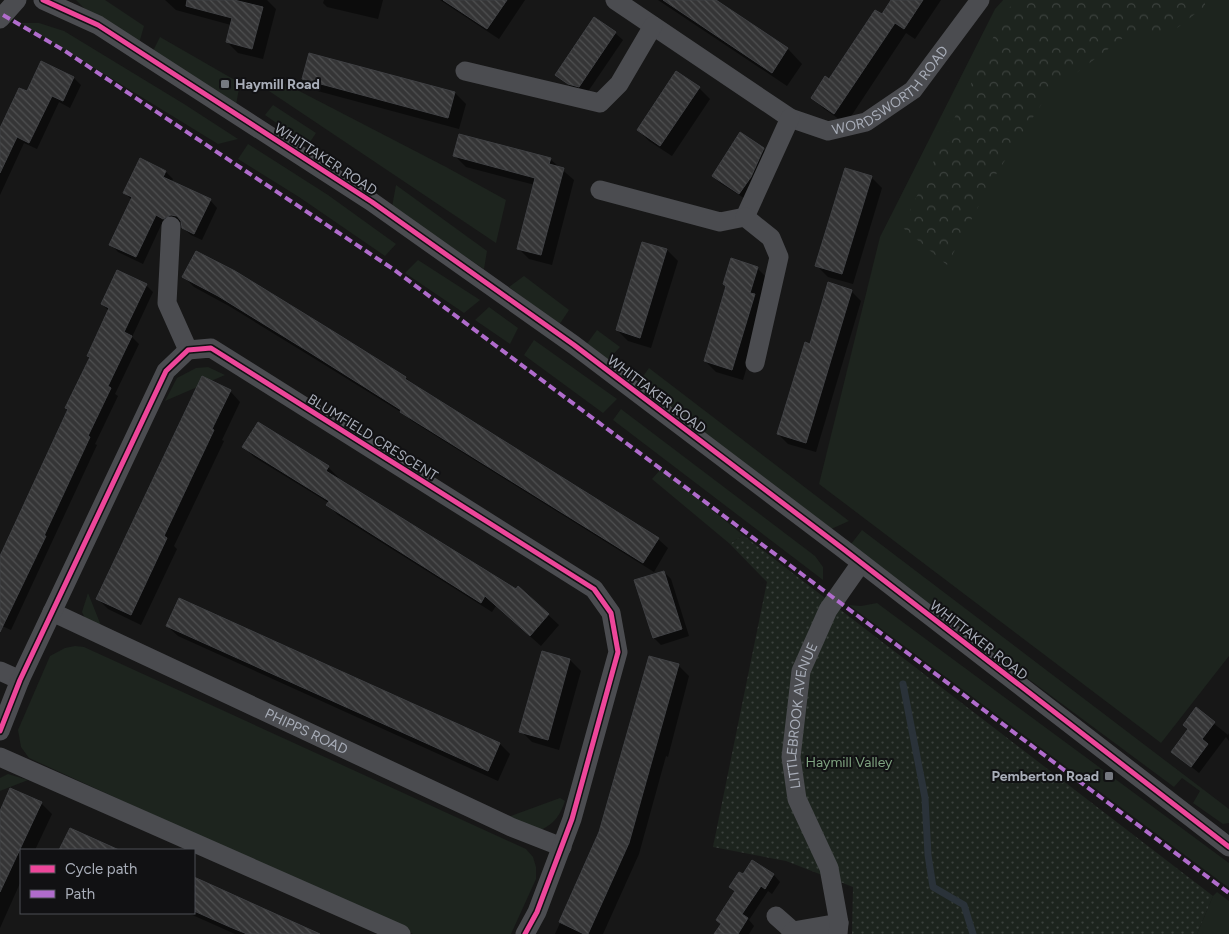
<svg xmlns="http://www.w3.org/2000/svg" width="1229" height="934" font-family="Figtree,sans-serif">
	<defs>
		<pattern id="forest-crowns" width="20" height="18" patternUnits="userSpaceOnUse" patternTransform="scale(1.25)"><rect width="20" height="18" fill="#1d241e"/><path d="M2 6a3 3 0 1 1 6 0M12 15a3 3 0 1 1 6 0" fill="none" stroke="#3b413d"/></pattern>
		<pattern id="park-dots" width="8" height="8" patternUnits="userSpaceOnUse" patternTransform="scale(1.25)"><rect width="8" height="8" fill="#1d241e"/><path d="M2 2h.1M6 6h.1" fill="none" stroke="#3b413d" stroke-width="1.8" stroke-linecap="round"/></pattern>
		<pattern id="building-back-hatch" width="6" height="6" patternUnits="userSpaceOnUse" patternTransform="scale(1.25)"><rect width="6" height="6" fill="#353536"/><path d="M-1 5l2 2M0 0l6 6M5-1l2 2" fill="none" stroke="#4f5051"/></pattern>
	</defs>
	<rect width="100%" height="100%" fill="#171717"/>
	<!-- grass -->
	<g fill="#1d241e">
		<polygon points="76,0 105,0 144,26 138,47 95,19"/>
		<polygon points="1003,0 1229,0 1229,656 1161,743 819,484 880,237 995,9"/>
		<polygon points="21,23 39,23 64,31 184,104 238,139 218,144"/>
		<polygon points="160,37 240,83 236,105 153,51"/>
		<polygon points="278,80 446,167 506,200 496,243 269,91"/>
		<polygon points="273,105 316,133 308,145 265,115"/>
		<polygon points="248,144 328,195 396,244 385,256 299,197 238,159"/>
		<polygon points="396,185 487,251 484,269 392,207"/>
		<polygon points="418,260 480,300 464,313 405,273"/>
		<polygon points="524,276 569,310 559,325 509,287"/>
		<polygon points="489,307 518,328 510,344 475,320"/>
		<polygon points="597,330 620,347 608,360 586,345"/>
		<polygon points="534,340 617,399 603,413 524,355"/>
		<polygon points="208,367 225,375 165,401 177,378 196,368"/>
		<polygon points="649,368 849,521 829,530 639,382"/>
		<polygon points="621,409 815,556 823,567 823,580 613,420"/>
		<polygon points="661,469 743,535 730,544 652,479"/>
		<polygon points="862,530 1229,809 1229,823 1223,824 1193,803 1200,791 1182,778 1174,787 969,635 851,544"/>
		<polygon points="88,593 104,633 87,623 82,612"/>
		<polygon points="877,603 1229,863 1229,888 849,605 861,606"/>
		<polygon points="75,646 84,647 526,849 533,857 536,867 536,879 511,934 413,934 29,758 21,747 18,730 50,656 65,648"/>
		<polygon points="8,774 28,780 0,791 0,778"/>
		<path d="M560,798l5,3c-5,14 -10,22 -24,29l-33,-13z"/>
		<polygon points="1217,892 1229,901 1229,934 1197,934 1213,896"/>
	</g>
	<!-- forest -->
	<polygon fill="url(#forest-crowns)" points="1016,0 1205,0 1205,6 1172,32 1127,35 1048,94 993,179 947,265 902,227 1005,13"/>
	<!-- park -->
	<polygon fill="url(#park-dots)" points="743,535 1213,896 1197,934 852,934 853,887 786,861 713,847 767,582 730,544"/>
	<!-- shadow -->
	<g fill="#0007">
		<polygon points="165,0 267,0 276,9 263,59 238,53 227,42 231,25 176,10"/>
		<polygon points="324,0 383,0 378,19 327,7 323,3"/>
		<polygon points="440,0 525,0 499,39"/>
		<polygon points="658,0 714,0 788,49 802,64 787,86"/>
		<polygon points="892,0 941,0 915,39 906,33 846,124 823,108 812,97 829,80 882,16"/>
		<polygon points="615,33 623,40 587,93 576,91 557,75"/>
		<polygon points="310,55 455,93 466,104 459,129 314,90 303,79"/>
		<polygon points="42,63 74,78 81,85 70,108 59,102 37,149 24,143 0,195 0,131 27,93"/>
		<polygon points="699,88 710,99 672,156 649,141 638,130"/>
		<polygon points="763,149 770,156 747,200 720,183 713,176"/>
		<polygon points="455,156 550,159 574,180 552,265 529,259 518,248 535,185 466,167"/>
		<polygon points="140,160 166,172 173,179 171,182 210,200 217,208 202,240 191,235 183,228 183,222 163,221 143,264 118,252 111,244 132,200 125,193"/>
		<polygon points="871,177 882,188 853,284 828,277 817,266"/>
		<polygon points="667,250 678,261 651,348 628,341 617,330"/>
		<polygon points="757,268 768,279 765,306 743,380 716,372 705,361"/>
		<polygon points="184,277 330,331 406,378 413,385 658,539 668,548 654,572 412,421 404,414 320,362 229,306 194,287"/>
		<polygon points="146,285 153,292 132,337 139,344 115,394 118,396 95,444 97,445 11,630 0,625 0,559 69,410 91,358 88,355 109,311 102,304"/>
		<polygon points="851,291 861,301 816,452 788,444 778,434 811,345"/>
		<polygon points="230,391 240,402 222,440 224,441 174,546 177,549 141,625 108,609 97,598"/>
		<polygon points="258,423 328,467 339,478 338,479 516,591 519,588 559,625 541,646 496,606 492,612 338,515 328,505 329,503 254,457 244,447"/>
		<polygon points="664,572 671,579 689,636 661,645 654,638"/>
		<polygon points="179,600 500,744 510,754 498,781 178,636 167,626"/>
		<polygon points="543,653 570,660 581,671 559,750 532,742 521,731"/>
		<polygon points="678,665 689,676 668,757 666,756 639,854 603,934 555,934"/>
		<polygon points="1196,709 1228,735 1229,733 1229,741 1226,737 1199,773 1173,752 1189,730"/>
		<polygon points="41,803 52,814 35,850 21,850 21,881 0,928 0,814"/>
		<polygon points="70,829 116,850 61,850"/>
		<polygon points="752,861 774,875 780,882 772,894 768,891 749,920 754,926 749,934 715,934 722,924"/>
		<polygon points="194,878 317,934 235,934 188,913 194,913"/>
	</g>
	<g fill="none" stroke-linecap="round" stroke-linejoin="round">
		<!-- stream -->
		<polyline stroke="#2a3239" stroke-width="7" points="903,684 925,798 928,855 933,887 964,905 973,934"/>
	</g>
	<!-- building -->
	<g fill="url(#building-back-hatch)" stroke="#3f4043">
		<polygon points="187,0 234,0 263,7 252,49 226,42 232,18 186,6"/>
		<polygon points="443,0 507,0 487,29"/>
		<polygon points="663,0 716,0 788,48 772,73"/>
		<polygon points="891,0 923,0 904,29 895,23 834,114 811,98 825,76 829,79 875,10 882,14"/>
		<polygon points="594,17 616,32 579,87 568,84 555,75"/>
		<polygon points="309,53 455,92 448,118 302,79"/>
		<polygon points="41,61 74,77 63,101 52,96 29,143 17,137 0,173 0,128 19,88 27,91"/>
		<polygon points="676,71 700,87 660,146 637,130"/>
		<polygon points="740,132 764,148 751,177 739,194 712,176"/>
		<polygon points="459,134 551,158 549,164 564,168 541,255 517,249 535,178 453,156"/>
		<polygon points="140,158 166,171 163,177 211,199 194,234 182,228 181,221 177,216 171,215 163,219 156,215 136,257 109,245 132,197 123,193"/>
		<polygon points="845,168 872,176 842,274 815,266"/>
		<polygon points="642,242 667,249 640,338 616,330"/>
		<polygon points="196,251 235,271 331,330 406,377 405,379 659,538 643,563 400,412 401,410 309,352 218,296 182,277"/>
		<polygon points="731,258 758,267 750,293 755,294 732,370 704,361 726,286 723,284"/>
		<polygon points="117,270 147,284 124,332 132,336 108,386 111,388 88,436 90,437 44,536 46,536 0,632 0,556 68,409 65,408 90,357 87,356 109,308 101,304"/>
		<polygon points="828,282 852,290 806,443 777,434 805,342 810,344"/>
		<polygon points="202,376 231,390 212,429 214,430 164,536 167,538 131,615 96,599"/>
		<polygon points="258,422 329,466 326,471 516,589 518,586 549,614 530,636 485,596 481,603 326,505 329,501 242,447"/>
		<polygon points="664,571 682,629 653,638 634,580"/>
		<polygon points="179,598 500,743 488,771 166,626"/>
		<polygon points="542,651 570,659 548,740 519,732"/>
		<polygon points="649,656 679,664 629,843 588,934 584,934 559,922 599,832"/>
		<polygon points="1196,707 1215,722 1202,739 1208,744 1191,767 1171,752 1188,729 1183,725"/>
		<polygon points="10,788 42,802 0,892 0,811"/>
		<polygon points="70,828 119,850 59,850"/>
		<polygon points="752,860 774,874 765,889 761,886 742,914 748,918 738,934 714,934 721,924 716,920 735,891 729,887 739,872 743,874"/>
		<polygon points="194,877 258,906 320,934 247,934 230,927 194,911"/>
	</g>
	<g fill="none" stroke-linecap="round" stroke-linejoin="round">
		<!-- street -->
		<g stroke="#4b4c50" stroke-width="19">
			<polyline points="43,0 98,25 372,202 574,345 842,548 1229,847"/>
			<path id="s1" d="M615,0l175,118 38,13 38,-9 47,-32 67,-90"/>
			<polyline points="0,19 17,0"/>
			<polyline points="465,71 600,103 619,84 653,26"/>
			<polyline points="600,190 720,222 745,217 790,118"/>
			<polyline points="745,217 771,238 779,257 755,363"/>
			<polyline points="171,226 167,303 188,350"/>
			<path id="s2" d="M52,612l459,215 51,20"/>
			<polyline points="0,671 20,680"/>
			<polyline points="0,731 20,680 166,371 188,350 211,348 594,589 611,613 618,652 572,819 537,912 525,934"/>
			<polyline points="0,757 401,934"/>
			<polyline points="776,916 793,931"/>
			<polyline points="791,934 793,931 839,923"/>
			<path id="s3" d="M838,934l1,-11 -10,-55 -32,-69 -6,-42 10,-86 27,-61 33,-47"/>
		</g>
		<!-- quiet -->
		<polyline stroke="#b06ccc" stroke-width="4" stroke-dasharray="8 4" stroke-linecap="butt" points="3,15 65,51 393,269 1229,893"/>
		<defs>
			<g id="cycleway">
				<polyline points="43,0 98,25 372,202 574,345 842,548 1229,847"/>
				<polyline points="0,731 20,680 166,371 188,350 211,348 594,589 611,613 618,652 572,819 537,912 525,934"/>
			</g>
		</defs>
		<!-- cycleway casing -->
		<use href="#cycleway" stroke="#111113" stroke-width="8"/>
		<!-- cycleway -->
		<use href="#cycleway" stroke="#ed469a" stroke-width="5"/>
	</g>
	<!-- markers -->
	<g fill="#757880" stroke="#111113" stroke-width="2">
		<rect x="220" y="79" width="10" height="10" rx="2.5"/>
		<rect x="1104" y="771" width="10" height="10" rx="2.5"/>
	</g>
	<g text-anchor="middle" stroke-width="4" stroke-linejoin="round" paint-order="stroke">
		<!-- poi labels -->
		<g font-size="14" font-weight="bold" fill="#a8adb8" stroke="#111113" text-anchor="start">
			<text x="235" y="89">Haymill Road</text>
			<text x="1099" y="781" text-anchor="end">Pemberton Road</text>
		</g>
		<!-- street labels -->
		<g font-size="14" fill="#a8adb8" stroke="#111113">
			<text dy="5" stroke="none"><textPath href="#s1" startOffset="328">WORDSWORTH ROAD</textPath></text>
			<text transform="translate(326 159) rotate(33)" y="5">WHITTAKER ROAD</text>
			<text transform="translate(657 394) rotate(37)" y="5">WHITTAKER ROAD</text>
			<text transform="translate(373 437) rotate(32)" y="5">BLUMFIELD CRESCENT</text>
			<text transform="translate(979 640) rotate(38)" y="5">WHITTAKER ROAD</text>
			<text dy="5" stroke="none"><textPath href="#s3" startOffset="228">LITTLEBROOK AVENUE</textPath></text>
			<text dy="5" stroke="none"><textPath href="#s2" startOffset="281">PHIPPS ROAD</textPath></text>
		</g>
		<!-- park labels -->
		<g font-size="14" fill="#7fa381" stroke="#111113">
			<text x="849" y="767">Haymill Valley</text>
		</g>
	</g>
	<!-- legend -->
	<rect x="20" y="849" width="175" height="65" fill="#111113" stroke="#4d4f55"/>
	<rect x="30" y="865" width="25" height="8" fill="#ed469a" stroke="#4d4f55"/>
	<text x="65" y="874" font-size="15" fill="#a8adb8">Cycle path</text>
	<rect x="30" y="890" width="25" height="8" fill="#b06ccc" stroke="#4d4f55"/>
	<text x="65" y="899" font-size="15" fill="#a8adb8">Path</text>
</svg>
